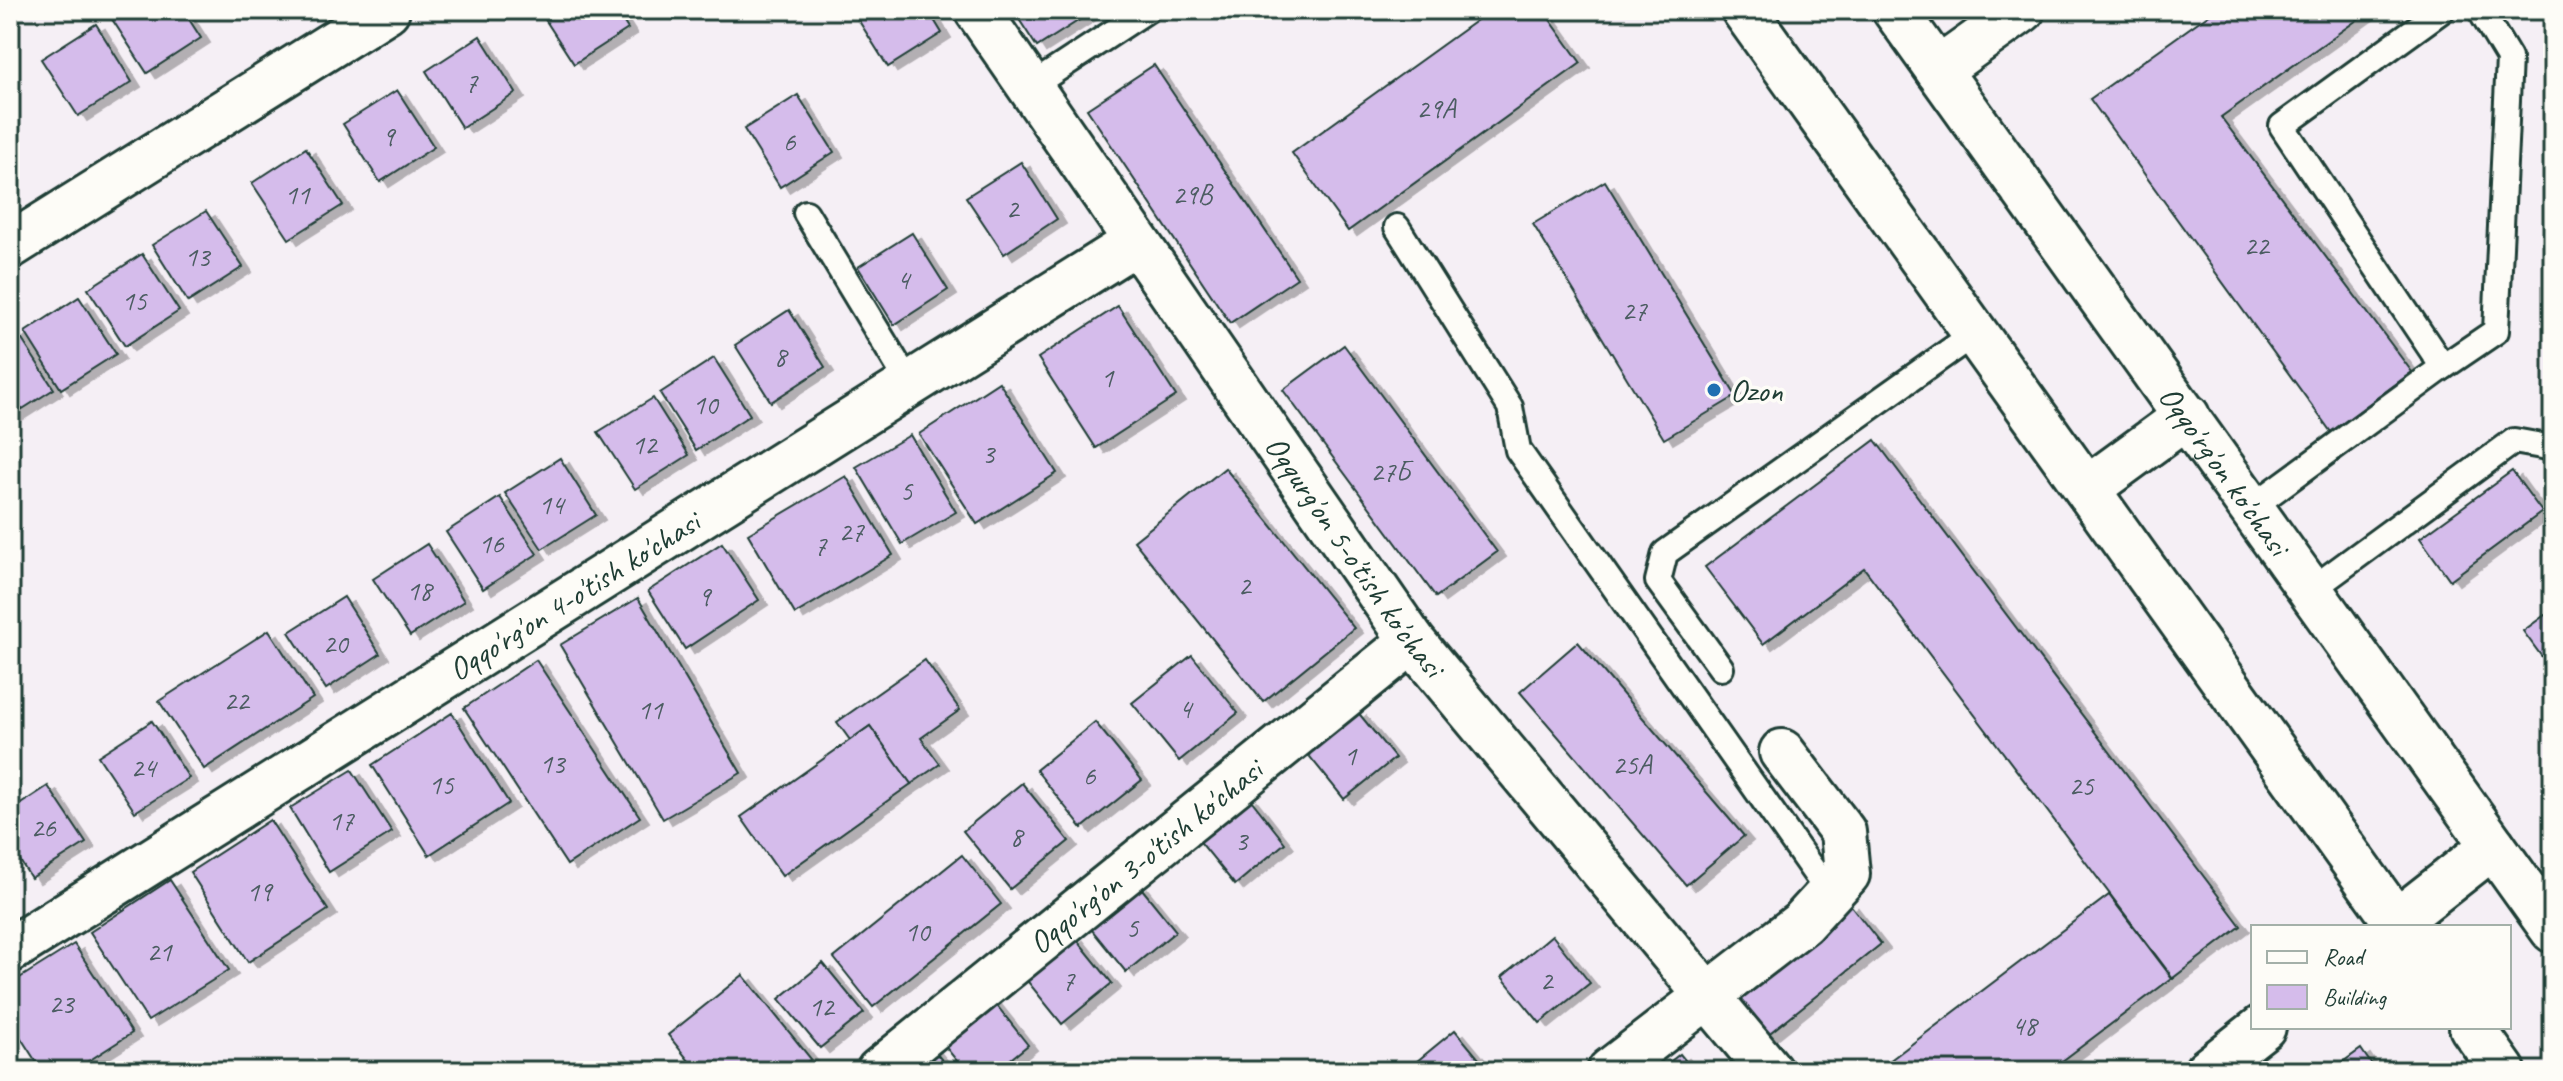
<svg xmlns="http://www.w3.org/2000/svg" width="2563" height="1081" font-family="Caveat,sans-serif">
	<defs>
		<filter id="shadow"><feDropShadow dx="9" dy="5" stdDeviation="0" flood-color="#0004"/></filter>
	</defs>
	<rect width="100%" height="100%" fill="#f5eff5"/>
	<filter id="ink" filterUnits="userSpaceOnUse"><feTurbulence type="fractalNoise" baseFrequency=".0125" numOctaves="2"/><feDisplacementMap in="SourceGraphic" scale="16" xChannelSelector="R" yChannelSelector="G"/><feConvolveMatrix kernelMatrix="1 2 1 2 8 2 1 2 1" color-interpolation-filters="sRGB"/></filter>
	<g filter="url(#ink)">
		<!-- building -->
		<g fill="#d5bceb" stroke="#1f3d34" stroke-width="2" filter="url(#shadow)">
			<polygon points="120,10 183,10 201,38 147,73 110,16"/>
			<polygon points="539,10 616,10 628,29 574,64"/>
			<polygon points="852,10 928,10 942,33 888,67"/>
			<polygon points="1013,10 1095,10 1037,47"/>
			<polygon points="1491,10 1543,10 1581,63 1348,231 1292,153"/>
			<polygon points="2215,10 2371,10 2221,117 2412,372 2331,432 2090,99"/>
			<polygon points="96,24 132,82 78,116 41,59"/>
			<polygon points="480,36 516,93 462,128 426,71"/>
			<polygon points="1154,65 1297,278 1230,323 1087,109"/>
			<polygon points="397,90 434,147 380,182 343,124"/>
			<polygon points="798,95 834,152 780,187 744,129"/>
			<polygon points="306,148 343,205 289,239 252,183"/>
			<polygon points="1021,162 1057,219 1004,254 966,197"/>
			<polygon points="1605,181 1736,396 1664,439 1533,224"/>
			<polygon points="206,211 243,267 188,302 152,245"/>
			<polygon points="912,233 948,290 894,325 858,267"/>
			<polygon points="142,254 179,311 125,346 88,289"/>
			<polygon points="79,297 116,354 61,389 25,332"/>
			<polygon points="1118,306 1176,396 1096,448 1038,358"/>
			<polygon points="789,310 825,367 771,402 735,345"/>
			<polygon points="17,332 54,389 10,417 10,337"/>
			<polygon points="1344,345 1497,552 1436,597 1283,390"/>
			<polygon points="714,358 750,415 696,450 660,393"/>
			<polygon points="999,382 1057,473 977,524 919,434"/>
			<polygon points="653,398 689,455 635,489 598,432"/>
			<polygon points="910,435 956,512 902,544 856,467"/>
			<polygon points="1875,440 2241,926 2173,978 1864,568 1763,644 1705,567"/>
			<polygon points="560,458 596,515 542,549 505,493"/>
			<polygon points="1225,468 1354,628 1263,702 1134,541"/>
			<polygon points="2512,471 2542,512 2450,580 2420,538"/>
			<polygon points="846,476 893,555 795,614 748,534"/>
			<polygon points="500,497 537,554 483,589 446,532"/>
			<polygon points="722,543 759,600 685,649 648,591"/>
			<polygon points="427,544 464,601 410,636 373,579"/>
			<polygon points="344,597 380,654 326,689 289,632"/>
			<polygon points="638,598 741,773 663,819 560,645"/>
			<polygon points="2553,609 2553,672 2523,631"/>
			<polygon points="269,630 313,698 204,769 159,701"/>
			<polygon points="1578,642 1744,836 1686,885 1520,692"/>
			<polygon points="1192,655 1238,713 1179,761 1132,703"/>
			<polygon points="536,660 640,817 567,865 464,708"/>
			<polygon points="925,660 960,710 921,738 940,764 911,784 870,726 850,740 837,722"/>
			<polygon points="1357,711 1395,758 1344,799 1306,752"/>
			<polygon points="452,713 509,803 429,855 372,765"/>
			<polygon points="152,721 189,778 135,812 98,756"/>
			<polygon points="1095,722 1142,780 1082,828 1036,770"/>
			<polygon points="870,726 911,784 782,876 741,817"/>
			<polygon points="352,770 392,832 329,872 290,808"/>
			<polygon points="1022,783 1069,841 1010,889 963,831"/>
			<polygon points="48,786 86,843 31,878 10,845 10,811"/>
			<polygon points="1248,796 1285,843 1235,885 1197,838"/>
			<polygon points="270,820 328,910 248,962 190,872"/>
			<polygon points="962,855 1001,904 873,1007 834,958"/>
			<polygon points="170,880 229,970 148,1021 90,932"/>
			<polygon points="1138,884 1176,931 1126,972 1087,924"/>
			<polygon points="2109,895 2172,978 2049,1071 1876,1071"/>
			<polygon points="1849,903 1881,944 1766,1036 1733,995"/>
			<polygon points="1552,935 1590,983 1540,1023 1502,977"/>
			<polygon points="1074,936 1112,983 1062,1024 1024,977"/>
			<polygon points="74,944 132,1033 73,1071 42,1071 10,1021 10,984"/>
			<polygon points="823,963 864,1013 820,1048 779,999"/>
			<polygon points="743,975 811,1059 795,1071 697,1071 668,1035"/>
			<polygon points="991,998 1028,1045 996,1071 965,1071 939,1039"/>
			<polygon points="1455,1030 1489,1071 1405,1071"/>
			<polygon points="931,1047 951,1071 901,1071"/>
			<polygon points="2361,1049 2376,1071 2330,1071"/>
			<polygon points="1680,1054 1694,1071 1658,1071"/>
		</g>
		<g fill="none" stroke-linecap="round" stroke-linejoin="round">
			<defs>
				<g id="lane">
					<polyline points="2442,10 2282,126 2443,367 2496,331 2509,58 2480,10"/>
					<polyline points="1030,87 1147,10"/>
					<polyline points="806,213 910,385"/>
					<polyline points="1397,227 1510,407 1518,450 1829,893"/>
					<polyline points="2252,507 2443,367"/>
					<polyline points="2311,590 2514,441 2553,448"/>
					<polyline points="1721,668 1658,581 1665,553 1975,333"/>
				</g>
				<g id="street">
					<path id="s1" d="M977,10l435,631 358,430"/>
					<polyline points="1938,70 2022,10"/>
					<polyline points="10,246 387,10"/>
					<path id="s2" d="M10,950l1126,-708"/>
					<path id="s3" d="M879,1071l533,-430"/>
					<polyline points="1610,1071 1802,923 1847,874 1843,832 1782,752"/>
					<polyline points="2207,1071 2263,1027"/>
				</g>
				<g id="secondary">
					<polyline points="1744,10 2400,927"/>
					<path id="s4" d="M1895,10l658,920"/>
					<polyline points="2087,489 2187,416"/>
					<polyline points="2396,922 2493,846"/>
					<polyline points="2472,1027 2503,1071"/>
				</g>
			</defs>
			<!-- lane casing -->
			<use href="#lane" stroke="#1f3d34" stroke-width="30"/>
			<!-- street casing -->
			<use href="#street" stroke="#1f3d34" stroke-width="50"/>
			<!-- secondary casing -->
			<use href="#secondary" stroke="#1f3d34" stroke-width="50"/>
			<!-- lane -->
			<use href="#lane" stroke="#fdfcf7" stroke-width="24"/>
			<!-- street -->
			<use href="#street" stroke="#fdfcf7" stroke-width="44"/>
			<!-- secondary -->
			<use href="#secondary" stroke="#fdfcf7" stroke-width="44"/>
		</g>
	</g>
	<!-- markers -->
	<circle fill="#1f6fb2" stroke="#fdfcf7" stroke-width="3" cx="1714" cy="390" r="8"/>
	<g text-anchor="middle" stroke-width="7" stroke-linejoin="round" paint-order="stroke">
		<!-- number labels -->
		<g font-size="28" fill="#4c5d62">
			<text x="471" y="92">7</text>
			<text x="1436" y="118">29А</text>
			<text x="388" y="146">9</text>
			<text x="789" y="151">6</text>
			<text x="297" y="204">11</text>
			<text x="1192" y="204">29В</text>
			<text x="1012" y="218">2</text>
			<text x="2256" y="255">22</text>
			<text x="197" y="266">13</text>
			<text x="903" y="289">4</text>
			<text x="134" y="310">15</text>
			<text x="1634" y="320">27</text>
			<text x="780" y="366">8</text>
			<text x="1107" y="387">1</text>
			<text x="705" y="414">10</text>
			<text x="644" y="454">12</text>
			<text x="988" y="463">3</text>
			<text x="1390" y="481">27Б</text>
			<text x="906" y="500">5</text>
			<text x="551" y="514">14</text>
			<text x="851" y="541">27</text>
			<text x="491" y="553">16</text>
			<text x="820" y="555">7</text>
			<text x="1244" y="595">2</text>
			<text x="419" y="600">18</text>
			<text x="704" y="606">9</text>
			<text x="335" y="653">20</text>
			<text x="236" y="710">22</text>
			<text x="1185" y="718">4</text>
			<text x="650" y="719">11</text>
			<text x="1350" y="765">1</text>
			<text x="552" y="773">13</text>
			<text x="1632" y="774">25А</text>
			<text x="143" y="777">24</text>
			<text x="1089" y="785">6</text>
			<text x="441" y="794">15</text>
			<text x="2081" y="795">25</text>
			<text x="341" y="830">17</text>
			<text x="43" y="837">26</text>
			<text x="1016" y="846">8</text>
			<text x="1241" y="850">3</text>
			<text x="259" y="901">19</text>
			<text x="1132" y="937">5</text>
			<text x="917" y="941">10</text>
			<text x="159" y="961">21</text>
			<text x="1068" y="990">7</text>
			<text x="1546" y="990">2</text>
			<text x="61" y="1013">23</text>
			<text x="821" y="1016">12</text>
			<text x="2024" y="1035">48</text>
		</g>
		<!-- poi labels -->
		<g font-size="32" fill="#1f3d34" stroke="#fdfcf7" text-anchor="start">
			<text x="1730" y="401">Ozon</text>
		</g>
		<!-- street labels -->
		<g font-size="32" fill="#1f3d34" stroke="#fdfcf7">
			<text dy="11" stroke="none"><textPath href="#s4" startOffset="566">Oqqo'rg'on ko'chasi</textPath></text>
			<text dy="11" stroke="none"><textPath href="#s1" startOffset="664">Oqqurg'on 5-o'tish ko'chasi</textPath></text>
			<text dy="11" stroke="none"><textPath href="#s2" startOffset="666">Oqqo'rg'on 4-o'tish ko'chasi</textPath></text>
			<text dy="11" stroke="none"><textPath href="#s3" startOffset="342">Oqqo'rg'on 3-o'tish ko'chasi</textPath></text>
		</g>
	</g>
	<!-- margin -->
	<rect width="2563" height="1081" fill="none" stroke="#fdfcf7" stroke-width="40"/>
	<rect x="20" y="20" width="2523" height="1041" fill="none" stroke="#1f3d34" stroke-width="3" filter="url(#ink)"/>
	<!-- legend -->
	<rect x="2251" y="925" width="260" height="104" fill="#fdfcf7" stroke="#a4b0a9" stroke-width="2"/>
	<rect x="2267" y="951" width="40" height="12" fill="#fdfcf7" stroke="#a4b0a9" stroke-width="2"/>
	<text x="2323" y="965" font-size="24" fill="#1f3d34">Road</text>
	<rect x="2267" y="985" width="40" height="24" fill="#d5bceb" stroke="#a4b0a9" stroke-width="2"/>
	<text x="2323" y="1005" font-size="24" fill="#1f3d34">Building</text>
</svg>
